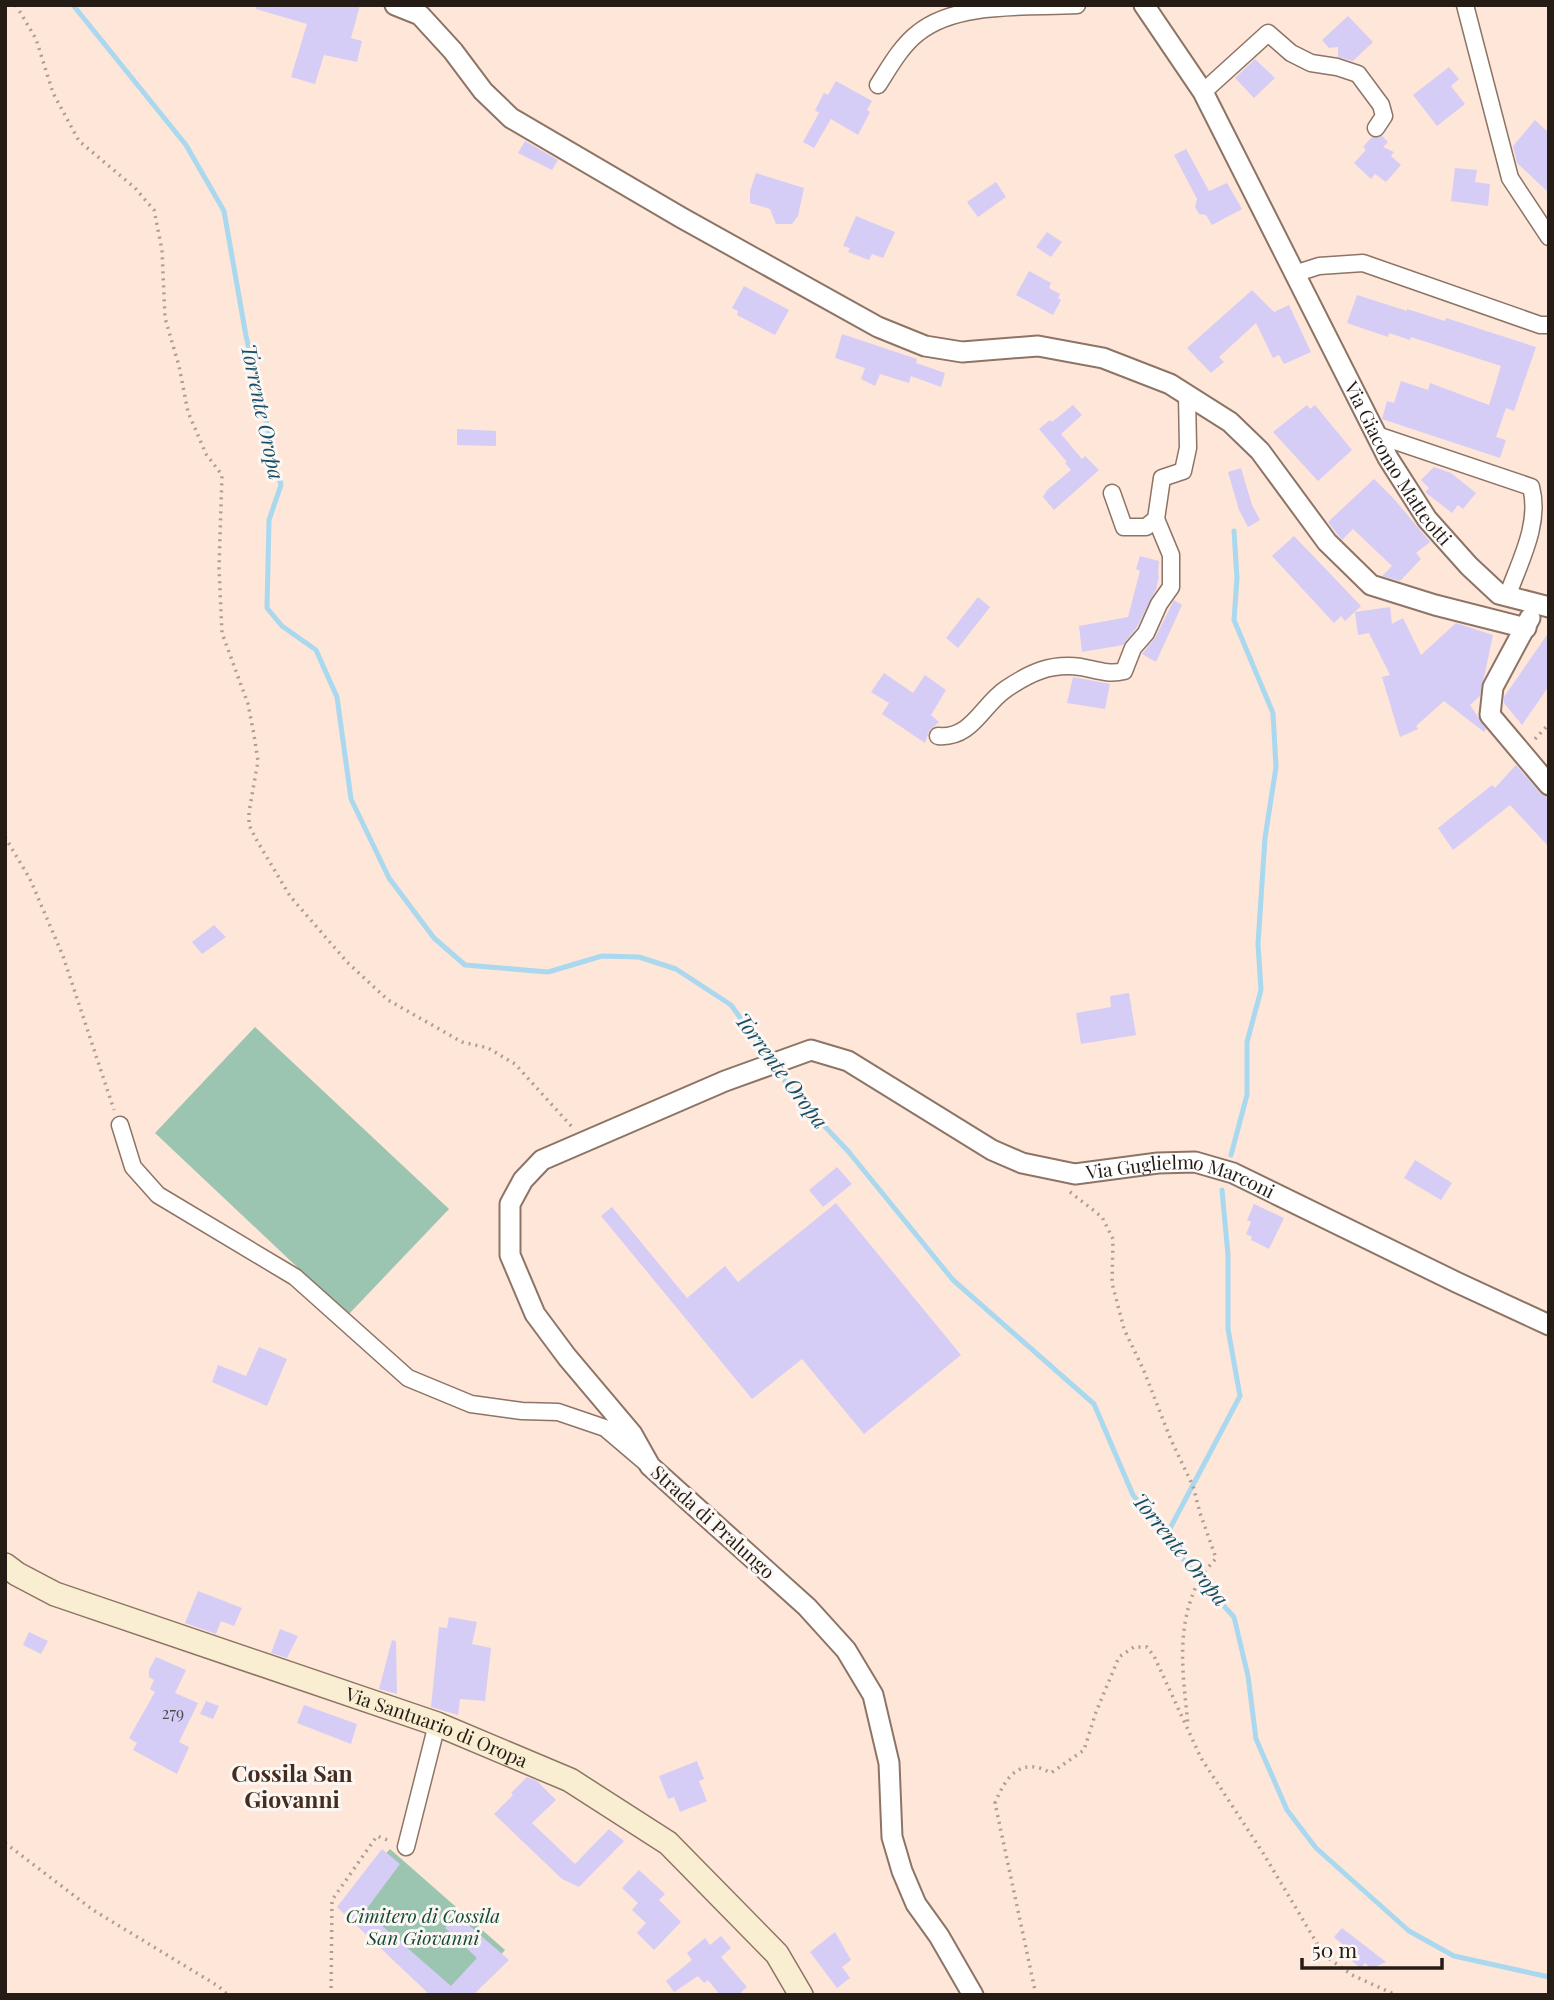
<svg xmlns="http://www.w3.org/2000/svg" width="1554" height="2000" font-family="'Playfair Display',serif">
	<rect width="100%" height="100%" fill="#fee6d9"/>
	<!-- green -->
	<g fill="#9bc5b0">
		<polygon points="255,1027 449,1209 348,1315 155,1133"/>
		<polygon points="390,1849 505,1950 465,1995 443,1995 340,1905"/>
	</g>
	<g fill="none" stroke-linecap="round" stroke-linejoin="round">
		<!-- stream -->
		<g stroke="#aad8ef" stroke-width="5">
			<polyline points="73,5 186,145 224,211 246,336 281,485 269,520 267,608 282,626 316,650 337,697 351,799 389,878 434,938 465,965 548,972 602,956 639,957 676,969 731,1005 770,1059"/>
			<polyline points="775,1067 795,1095 848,1151 953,1280 1094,1404 1133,1495 1199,1579 1234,1617 1248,1676 1256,1739 1287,1810 1316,1848 1409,1931 1454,1956 1549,1977"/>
			<polyline points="1231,1155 1247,1095 1247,1042 1261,990 1258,944 1265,838 1276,767 1273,713 1234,620 1237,578 1234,531"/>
			<polyline points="1166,1536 1240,1396 1228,1329 1228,1255 1222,1190"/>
		</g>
	</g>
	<!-- building -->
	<g fill="#d6cdf6">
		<polygon points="256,5 360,5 351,38 362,41 357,62 324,55 315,84 291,77 307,24 256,9"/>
		<polygon points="1348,16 1373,42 1353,61 1338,57 1338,47 1329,48 1322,40"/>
		<polygon points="1255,59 1275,78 1254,98 1235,78"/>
		<polygon points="1449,67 1459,79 1451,86 1465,104 1437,126 1413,95"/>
		<polygon points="836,81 872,101 867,110 870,112 858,135 831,119 814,148 803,142 819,113 815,110 824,93 828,95"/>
		<polygon points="1535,120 1549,133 1549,193 1517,163 1513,146"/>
		<polygon points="1382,136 1388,142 1383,147 1394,152 1391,156 1401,165 1386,182 1375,174 1371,179 1354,163 1366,150 1363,147 1372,137"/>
		<polygon points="525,141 558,160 552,170 518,153"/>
		<polygon points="1186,149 1209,191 1227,183 1242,209 1212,225 1206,215 1199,214 1195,207 1197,199 1174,155"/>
		<polygon points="1455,168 1477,170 1475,182 1490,184 1488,206 1451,201"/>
		<polygon points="756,173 804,188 798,216 792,224 776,224 770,209 750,203 750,191"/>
		<polygon points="996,182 1006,197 978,217 967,202"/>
		<polygon points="856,216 895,232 883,258 872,254 869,260 848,252 850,248 843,246"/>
		<polygon points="1047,232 1062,242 1051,257 1036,247"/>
		<polygon points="1029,271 1051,283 1049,288 1060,294 1058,298 1061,300 1053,315 1016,295"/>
		<polygon points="744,286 789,310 775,335 737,315 738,311 732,308"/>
		<polygon points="1252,290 1274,312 1289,305 1311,352 1284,364 1279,355 1273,358 1256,323 1219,357 1224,362 1211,373 1187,348"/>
		<polygon points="1357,295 1407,311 1407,309 1445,321 1446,318 1536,347 1514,411 1506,408 1496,437 1506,440 1500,458 1382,419 1387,401 1394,403 1401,381 1428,390 1430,383 1489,405 1501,366 1411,337 1410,340 1389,333 1388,337 1347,323"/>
		<polygon points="842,334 917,359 916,363 945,373 941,387 911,376 909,383 880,374 875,386 861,379 865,368 835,358"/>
		<polygon points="1073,405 1082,415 1061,434 1082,459 1085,456 1099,470 1054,510 1043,497 1047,490 1071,470 1065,463 1067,462 1039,429 1050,420 1052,422"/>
		<polygon points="1307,405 1310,409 1315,405 1352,450 1318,481 1273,432"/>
		<polygon points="457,429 496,431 496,446 457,445"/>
		<polygon points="1434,467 1451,473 1476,493 1463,509 1458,505 1452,513 1425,492 1429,488 1421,480"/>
		<polygon points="1241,468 1252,505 1260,520 1248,527 1239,510 1228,472"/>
		<polygon points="1374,479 1395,500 1430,542 1416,553 1421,559 1400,581 1382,576 1392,566 1353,529 1342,540 1328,522"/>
		<polygon points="1294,536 1361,606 1345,621 1341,616 1334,623 1272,556"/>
		<polygon points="1140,556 1159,561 1158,575 1159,576 1156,590 1137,627 1123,645 1082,652 1079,626 1128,617 1140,571 1136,569"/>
		<polygon points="978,597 990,607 958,648 946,638"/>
		<polygon points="1174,600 1182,605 1156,662 1142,654 1155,638"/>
		<polygon points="1390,607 1392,624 1403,618 1421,655 1456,623 1493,635 1480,696 1470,705 1486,729 1484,732 1444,701 1416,726 1418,729 1400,737 1382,677 1390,675 1369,633 1358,635 1355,612"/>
		<polygon points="1549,632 1549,686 1522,725 1504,703 1504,697"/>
		<polygon points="884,673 913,693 925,675 946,690 931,715 939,722 929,731 925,743 882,714 889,703 871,692"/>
		<polygon points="1073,677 1110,684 1105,709 1067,703"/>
		<polygon points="1516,765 1540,793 1549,799 1549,847 1510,805 1453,850 1438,828 1492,785 1495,788"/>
		<polygon points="214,925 226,937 202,954 192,942"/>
		<polygon points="1129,993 1136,1035 1081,1044 1076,1013 1111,1007 1110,996"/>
		<polygon points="1415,1160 1452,1183 1441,1200 1404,1178"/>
		<polygon points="837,1167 852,1184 823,1207 809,1190"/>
		<polygon points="836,1203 961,1355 864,1434 802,1359 752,1399 601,1216 612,1207 687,1298 725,1266 738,1282"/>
		<polygon points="1254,1204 1284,1218 1269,1249 1251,1240 1252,1237 1246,1234 1251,1222 1247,1220"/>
		<polygon points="259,1347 287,1359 267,1406 212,1382 218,1365 246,1376"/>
		<polygon points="198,1591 242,1608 234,1626 221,1621 216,1634 185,1623"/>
		<polygon points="449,1617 477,1622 472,1644 491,1648 485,1701 460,1699 458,1715 431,1707 439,1627 447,1628"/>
		<polygon points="280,1629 298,1636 287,1658 271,1653"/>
		<polygon points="29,1632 48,1641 41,1654 23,1645"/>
		<polygon points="392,1640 396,1641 397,1694 379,1689"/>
		<polygon points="156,1657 186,1670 175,1693 198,1703 179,1742 189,1747 177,1774 133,1750 137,1743 129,1738 155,1692 150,1689 154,1680 149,1677 149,1670"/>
		<polygon points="206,1701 219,1706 213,1719 200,1714"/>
		<polygon points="304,1705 357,1724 351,1744 297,1723"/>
		<polygon points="697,1761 704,1779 699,1781 707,1801 680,1812 674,1797 668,1799 659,1776"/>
		<polygon points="527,1777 537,1781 556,1800 532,1823 575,1864 609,1829 624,1841 579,1887 562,1879 494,1814 513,1795 511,1793"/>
		<polygon points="382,1849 400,1864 365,1911 451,1986 477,1958 445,1928 457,1915 509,1960 473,1995 430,1995 337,1907"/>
		<polygon points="639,1870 665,1894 659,1900 681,1922 654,1950 637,1933 646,1923 632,1910 638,1903 622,1888"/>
		<polygon points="1342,1928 1386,1962 1371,1969 1365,1963 1361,1968 1344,1955 1348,1949 1334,1937"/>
		<polygon points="835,1932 851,1960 842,1967 850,1978 837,1988 810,1952"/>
		<polygon points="721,1936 731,1948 721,1957 747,1987 738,1995 720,1995 708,1980 704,1983 698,1976 674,1992 666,1981 692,1960 687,1953 705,1938 710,1945"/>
	</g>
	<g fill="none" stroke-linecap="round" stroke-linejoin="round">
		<defs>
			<g id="minor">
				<polyline points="1465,5 1510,178 1549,237"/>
				<path d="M878,85c11,-17 23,-39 40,-52 39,-32 111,-25 159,-28"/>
				<polyline points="1203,92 1268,33 1291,53 1311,63 1337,67 1358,74 1381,105 1384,116 1376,128"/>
				<polyline points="1294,274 1319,266 1363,263 1540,325 1549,325"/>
				<path d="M1377,435l154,52c10,37 -12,76 -24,110"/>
				<polyline points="1112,493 1124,527 1146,527 1156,519 1162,478 1183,471 1188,448 1187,395"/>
				<path d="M938,736c34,3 44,-31 68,-47 25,-17 45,-26 75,-22 16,3 27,8 43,4l9,-23 13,-15 13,-29 12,-17v-32l-15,-36"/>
				<polyline points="120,1125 133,1167 158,1195 295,1277 408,1378 471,1404 522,1411 558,1412 605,1428 645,1462"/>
				<polyline points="406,1847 437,1724"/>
			</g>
			<g id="tertiary">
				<polyline points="395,5 420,15 453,51 483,91 511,118 682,218 878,327 925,346 962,352 1038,346 1103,358 1170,384 1230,422 1260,451 1327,542 1371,585 1435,605 1526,628"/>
				<path id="s1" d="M1144,5l59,87 185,366 39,61 42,47 30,28 50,13"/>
				<polyline points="1530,618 1493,687 1490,715 1549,785"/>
				<path id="s2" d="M973,1995l-34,-59 -23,-32 -14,-33 -10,-34 -3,-74 -16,-68 -27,-45 -39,-43 -157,-141 -18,-32 -65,-77 -32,-43 -25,-59v-51l13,-24 19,-20 183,-79 86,-31 37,11 144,89 30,13 53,11 83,-11 37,-1 38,11 223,109 93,43"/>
			</g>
			<g id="secondary">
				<path id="s3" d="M5,1565l12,9 38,20 382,130 133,56 98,63 109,111 24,41"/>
			</g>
		</defs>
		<!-- minor casing -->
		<use href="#minor" stroke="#8d7465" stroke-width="19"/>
		<!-- tertiary casing -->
		<use href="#tertiary" stroke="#8d7465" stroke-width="23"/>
		<!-- secondary casing -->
		<use href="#secondary" stroke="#8d7465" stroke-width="26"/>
		<!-- path -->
		<g stroke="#b09d92" stroke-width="3.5" stroke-dasharray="2 5" stroke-linecap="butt">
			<polyline points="16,5 36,39 53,93 79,141 135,188 154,210 162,250 165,318 179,366 188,412 206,454 222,475 219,568 222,633 248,704 254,735 258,761 249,812 249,825 256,839 290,896 347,962 388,1000 462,1042 488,1048 515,1064 573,1128"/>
			<polyline points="1535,739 1549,724"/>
			<polyline points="5,837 30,879 63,956 114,1110"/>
			<path d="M1070,1192l32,25 11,22 -1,44 12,46 20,42 27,69 22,46 7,27 16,45c-5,7 -13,14 -17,22 -24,48 -16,94 -11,145"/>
			<polyline points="5,1843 93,1910 218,1986 228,1995"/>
			<polyline points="331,1995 332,1900 377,1836 390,1841"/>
			<path d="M1036,1995l-41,-192c11,-27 26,-47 56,-30l33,-23 12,-38 23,-55 15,-10h13l7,9 47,102 62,95 61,102 28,20 44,20"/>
		</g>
		<!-- minor -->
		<use href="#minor" stroke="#fff" stroke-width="16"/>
		<!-- tertiary -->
		<use href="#tertiary" stroke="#fff" stroke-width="19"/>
		<!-- secondary -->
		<use href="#secondary" stroke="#f9edd2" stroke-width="23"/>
	</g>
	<g text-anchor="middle" stroke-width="6" stroke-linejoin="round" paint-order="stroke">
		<!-- number labels -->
		<g font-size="16" fill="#52484e">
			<text x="173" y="1719">279</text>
		</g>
		<!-- street labels -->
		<g font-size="19" fill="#261c16" stroke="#fdf7f4">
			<text dy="7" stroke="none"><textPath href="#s1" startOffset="525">Via Giacomo Matteotti</textPath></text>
			<text dy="7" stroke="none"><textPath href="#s2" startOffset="1699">Via Guglielmo Marconi</textPath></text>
			<text transform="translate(713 1522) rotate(42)" y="7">Strada di Pralungo</text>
			<text dy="7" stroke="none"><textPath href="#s3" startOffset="462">Via Santuario di Oropa</textPath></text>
		</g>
		<!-- park labels -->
		<g font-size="19" font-style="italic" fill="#114a34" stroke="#fdf7f4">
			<text x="423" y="1923">Cimitero di Cossila<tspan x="423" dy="22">San Giovanni</tspan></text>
		</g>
		<!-- water labels -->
		<g font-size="21" font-style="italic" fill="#154f67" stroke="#fdf7f4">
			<text transform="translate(262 412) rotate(78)" y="7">Torrente Oropa</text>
			<text transform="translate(781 1071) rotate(53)" y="7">Torrente Oropa</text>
			<text transform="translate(1180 1550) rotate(51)" y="7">Torrente Oropa</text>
		</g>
		<!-- quarter labels -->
		<g font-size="23" font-weight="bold" fill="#432d20" stroke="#fdf7f4">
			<text x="292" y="1782">Cossila San<tspan x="292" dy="26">Giovanni</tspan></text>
		</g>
	</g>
	<!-- border -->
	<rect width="1554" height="2000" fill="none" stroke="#261c16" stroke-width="14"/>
	<!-- scale -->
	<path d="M1302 1958v10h140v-10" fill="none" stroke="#261c16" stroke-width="3.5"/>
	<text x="1312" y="1958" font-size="21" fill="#261c16" stroke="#fdf7f4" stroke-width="5" paint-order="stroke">50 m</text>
</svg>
